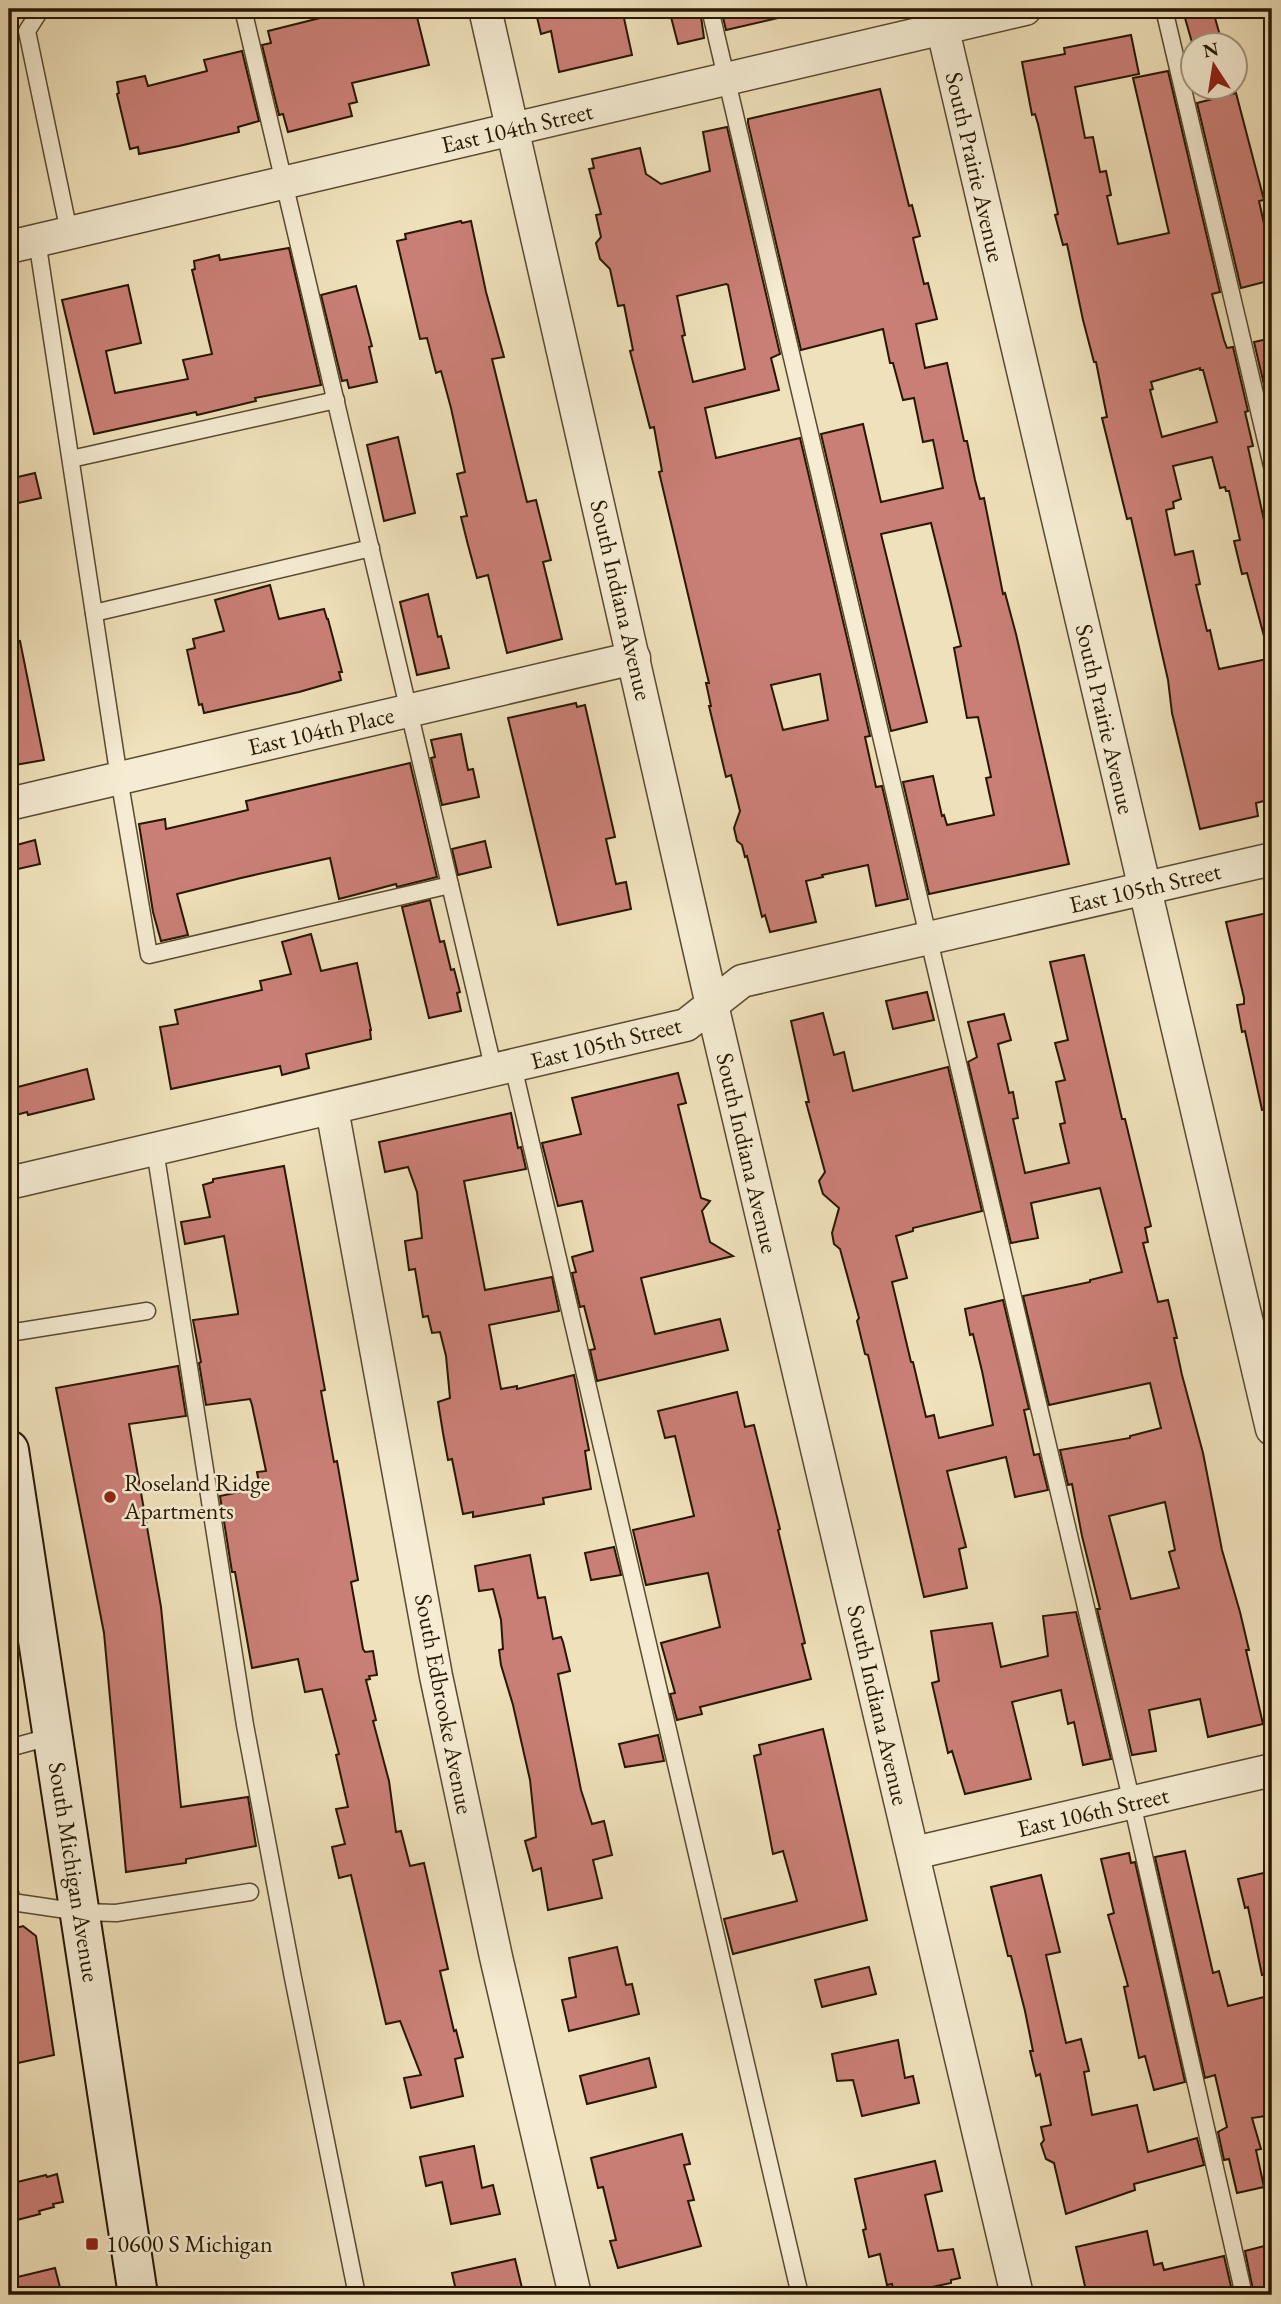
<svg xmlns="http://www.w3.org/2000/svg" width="1281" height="2304" font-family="'EB Garamond',serif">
	<rect width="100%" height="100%" fill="#efe1bb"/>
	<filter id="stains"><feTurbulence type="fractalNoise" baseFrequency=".00286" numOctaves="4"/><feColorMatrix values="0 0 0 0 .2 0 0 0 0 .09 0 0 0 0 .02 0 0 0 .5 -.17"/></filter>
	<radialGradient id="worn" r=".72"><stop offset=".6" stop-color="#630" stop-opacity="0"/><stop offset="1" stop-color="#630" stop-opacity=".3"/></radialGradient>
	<!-- building -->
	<g fill="#ca7f76" stroke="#271701" stroke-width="2" fill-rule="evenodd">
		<polygon points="356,9 415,9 429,65 352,83 357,102 349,104 352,116 288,132 283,114 279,115 262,45 271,43 268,31"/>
		<polygon points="535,9 622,9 632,55 559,72 551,31 541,34"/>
		<polygon points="672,9 700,9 704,38 678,44 671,17 673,16"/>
		<polygon points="721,9 777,9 778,18 726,30"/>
		<polygon points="1213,11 1223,46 1193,46 1185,18"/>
		<path d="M1131,35l8,39 -64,13 10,51 8,-1 7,35 6,-1 5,24 -4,1 11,48 51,-11 -36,-155 35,-7 52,221 -8,2 12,46 3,8 6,-1 15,64 -3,1 8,34 -5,1 19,87 2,-1 3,12v94l-7,1 -18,-67 -5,1 -8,-33 6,-1 -11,-49h-3l-1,-4 -5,1 -8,-31 -39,9 8,33 -8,3 1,6 -8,2 9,45 18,-4 7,33 -4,1 11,46 3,-1 9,39 53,-11v136h-6l2,6 -12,3 2,13 -58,13 -28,-116 -4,-33 -37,-162 -4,1 -25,-101 5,-1 -11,-55h-2l-11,-42 -16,-76 -4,1 -8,-30 3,-1 -20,-90 -3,-10 -3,1 -10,-53 43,-8 -1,-6zM1200,368v2h3l14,52 -55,15 -12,-47 3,-1 -2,-7z"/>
		<polygon points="242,51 259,121 238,127 239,132 179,146 139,154 138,147 130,149 117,94 119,93 117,82 145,76 148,86 207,71 204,60"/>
		<polygon points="880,89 909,206 912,205 920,236 913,238 924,284 928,283 937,319 916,324 925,368 947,363 964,441 967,441 975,480 980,499 984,498 1003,594 1005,593 1016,634 1069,864 929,894 903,782 933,776 942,816 944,815 947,825 994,815 986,778 991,777 978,717 967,718 954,648 961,646 950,599 931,523 881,534 927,722 891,731 821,434 863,424 881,502 943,488 933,440 923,442 914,398 903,400 893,363 890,363 883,329 801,350 748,123 748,119"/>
		<polygon points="1236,93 1264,200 1259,201 1272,260 1272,280 1241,288 1197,103"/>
		<path d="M727,127l53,227 -9,4 8,32 -74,18 11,50 84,-20 70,298 -5,1 11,50 6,-1 26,113 -32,7 -8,-41 -46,10 1,2 -17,4 10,41 -46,10 -5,-17 -3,2 -15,-61 -2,1 -3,-12 -5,-4 -3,-13 6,-17 -9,-36 -5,2 -17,-71h2l-5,-23h3l-50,-211 3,-1 -8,-44 -4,1 -20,-77 3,-1 -9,-45 -6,1 -8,-37 -10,-10 -4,-16 5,-6 -5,-22 5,-1 -12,-45 5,-1 -2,-9 48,-11 6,26 15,10 49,-13 -7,-39zM726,284l2,1 17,84 -52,13 -11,-46 3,-1 -8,-39zM820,674l8,46 -45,10 -12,-45z"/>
		<polygon points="461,221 462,223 471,221 486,292 504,357 492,359 527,502 536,500 551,560 543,562 562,639 507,653 488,575 477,578 468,545 461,517 467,516 457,474 465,472 451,408 441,371 436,373 427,338 420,339 397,241 406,239 405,234"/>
		<polygon points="289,248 321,385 255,398 256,401 197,415 196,412 94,434 62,300 128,285 141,343 106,351 115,393 188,379 183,360 212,354 192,270 195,269 194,261 219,255 220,260"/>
		<polygon points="356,286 372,346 369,347 377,382 349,388 347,380 342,381 321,295"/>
		<polygon points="1272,338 1272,405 1269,406 1254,342"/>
		<polygon points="398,437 415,513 384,521 367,445"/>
		<polygon points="35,473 41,498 9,505 9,479"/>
		<polygon points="270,585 279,619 324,609 327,619 328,619 342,672 339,672 341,680 299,692 204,713 202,704 199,705 187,650 195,648 193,639 224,631 215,600"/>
		<polygon points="428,594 438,637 441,636 449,668 417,675 400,602"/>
		<polygon points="20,641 44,760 9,766 9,643"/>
		<polygon points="576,703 577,707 585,705 615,837 606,839 616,884 626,882 631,909 558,925 508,718"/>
		<polygon points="461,734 468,770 473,769 479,797 442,805 431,758 435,757 431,740"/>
		<polygon points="410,763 437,877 397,887 396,884 339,899 330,858 241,878 177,894 188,935 161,941 153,912 139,824 165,819 166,829 248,810 246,801"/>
		<polygon points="35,840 40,864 9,871 9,847"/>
		<polygon points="485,841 491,867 458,875 452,849"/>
		<polygon points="430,900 440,942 444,941 451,970 454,969 460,992 457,993 461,1011 429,1018 402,907"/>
		<polygon points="1272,912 1272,944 1267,945 1272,964 1272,1109 1262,1110 1245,1031 1242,1032 1237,1005 1244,1004 1244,998 1226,922"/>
		<polygon points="311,934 321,971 357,963 371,1030 370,1030 371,1039 306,1054 309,1068 282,1075 280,1066 171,1089 160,1027 178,1024 175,1010 262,990 260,981 291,974 282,942"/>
		<path d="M1084,955l38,164h3l26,107 -6,2 3,14 -5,1 15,59 10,-2 9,38h-3l8,37 21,78 19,97 18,62 9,38h-3l17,74 -55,13 -8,-38 -51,11 7,41 -24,4 -35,-146h3l-18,-73 -10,-52 -4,1 -8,-35 70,-12v-2l31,-8 -11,-45 -101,22 -26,-109 67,-14v-2l32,-8 -22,-84 -69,15 7,35 -27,5 -43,-181 9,-5 -9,-35 36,-8 7,26 -13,4 11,49 4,-1 5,26 -5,1 12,54 44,-10 -9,-39 5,-1 -9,-41 9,-2 -10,-37 13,-3 -18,-78zM1165,1502l10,48 -6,2 10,36 -48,11 -22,-83z"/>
		<polygon points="927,992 934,1020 893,1029 886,1001"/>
		<polygon points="823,1013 834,1055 844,1052 853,1091 948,1067 982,1211 913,1228 913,1231 896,1236 907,1278 892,1282 911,1362 913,1362 926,1417 934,1415 939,1438 993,1425 982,1371 973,1334 970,1335 965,1309 1003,1300 1029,1409 1024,1410 1034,1455 1039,1454 1048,1490 1015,1497 1006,1457 947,1471 966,1547 959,1549 967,1588 924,1597 868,1355 865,1354 859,1329 857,1321 859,1318 840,1249 834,1244 832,1233 839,1208 823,1194 819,1181 825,1172 806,1102 809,1102 791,1021"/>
		<polygon points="87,1069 94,1099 28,1115 27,1112 16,1115 10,1089"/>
		<polygon points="678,1073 686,1103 678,1105 701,1198 710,1201 702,1211 710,1242 733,1256 641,1278 655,1334 720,1319 728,1350 597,1381 590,1350 595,1349 584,1306 580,1307 572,1273 576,1272 572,1257 593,1251 582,1201 558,1206 542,1143 581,1134 572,1098"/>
		<polygon points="511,1113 518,1148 521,1147 526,1169 464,1181 485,1290 552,1277 559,1311 489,1325 501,1389 517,1386 517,1389 574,1375 589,1450 585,1451 591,1489 543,1498 544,1504 473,1517 473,1512 463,1514 452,1459 448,1460 443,1433 438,1402 450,1398 446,1356 440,1332 432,1333 428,1316 423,1317 415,1269 409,1270 405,1241 422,1238 417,1192 408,1167 385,1172 379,1142"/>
		<polygon points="284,1166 325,1390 321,1391 334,1462 337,1461 358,1580 351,1582 363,1649 365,1652 373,1651 377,1675 369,1676 370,1679 366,1680 376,1720 373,1721 389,1781 396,1832 401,1831 410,1866 424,1863 448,1969 440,1971 454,2031 456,2030 463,2057 455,2059 463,2096 411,2108 404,2078 421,2075 400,2021 386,2024 351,1875 339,1878 332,1847 345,1844 336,1809 348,1807 336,1755 339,1754 322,1689 305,1692 298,1659 252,1668 235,1572 232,1572 220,1496 260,1488 257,1472 266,1471 252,1405 250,1399 206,1405 199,1363 201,1362 193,1320 238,1314 238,1312 224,1236 185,1244 181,1222 210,1217 203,1185 213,1182 213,1179"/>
		<polygon points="178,1366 186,1416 129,1424 161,1607 181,1807 248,1797 256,1846 186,1859 186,1863 126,1872 104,1633 56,1388"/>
		<polygon points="737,1392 745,1427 754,1425 780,1529 778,1530 805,1643 802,1644 811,1679 700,1707 702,1714 677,1720 670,1694 675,1693 661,1643 720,1627 708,1573 646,1585 633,1530 694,1516 675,1436 665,1438 658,1411"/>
		<polygon points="614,1547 621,1575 591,1580 585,1553"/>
		<polygon points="530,1555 538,1598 545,1597 553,1639 561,1637 563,1642 570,1671 558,1674 581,1790 592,1824 604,1821 612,1855 593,1860 602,1898 548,1910 541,1868 533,1871 525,1841 536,1837 530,1780 513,1705 501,1665 499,1650 503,1649 501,1620 493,1589 479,1591 475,1566"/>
		<polygon points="1076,1612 1111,1759 1083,1765 1074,1722 1068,1724 1061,1690 1012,1702 1031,1779 965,1794 952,1751 948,1753 932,1683 939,1681 931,1631 992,1623 1001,1667 1048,1656 1043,1616"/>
		<polygon points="823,1729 867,1920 733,1954 724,1919 797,1901 783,1851 773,1854 754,1756 761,1754 759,1745"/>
		<polygon points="658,1735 664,1761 625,1767 619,1744"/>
		<polygon points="1185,1851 1213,1973 1219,1971 1228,2006 1272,1995 1272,2115 1252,2118 1261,2149 1256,2150 1264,2187 1237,2193 1229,2159 1224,2160 1218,2132 1227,2127 1215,2075 1205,2078 1155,1857"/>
		<polygon points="1129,1853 1131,1863 1135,1862 1185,2082 1154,2090 1145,2056 1139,2058 1124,1987 1128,1986 1108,1915 1114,1913 1101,1859"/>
		<polygon points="1272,1871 1272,1973 1262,1975 1248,1907 1245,1908 1238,1879"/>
		<polygon points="1041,1875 1060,1952 1046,1955 1066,2043 1081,2039 1089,2071 1084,2072 1092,2115 1137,2105 1148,2152 1197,2138 1204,2165 1134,2184 1135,2190 1066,2214 1054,2163 1046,2159 1041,2144 1044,2140 1041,2127 1051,2125 1040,2074 1036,2076 1030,2051 1033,2051 1025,2011 1011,1956 1008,1956 991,1887"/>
		<polygon points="23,1926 36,1936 54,2055 9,2065 9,1930"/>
		<polygon points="617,1947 626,1985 632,1984 639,2014 569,2031 562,2000 576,1997 569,1958"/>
		<polygon points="869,1967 876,1994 822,2007 815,1980"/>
		<polygon points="898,2040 905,2078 913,2076 919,2103 862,2116 853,2080 837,2081 832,2054"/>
		<polygon points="649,2058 656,2087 587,2104 580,2076"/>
		<polygon points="682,2134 690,2164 684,2165 694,2200 688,2201 701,2246 618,2268 610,2241 616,2240 603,2187 598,2188 591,2158"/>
		<polygon points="474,2146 482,2188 493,2185 500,2214 451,2224 442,2182 426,2186 420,2157"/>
		<polygon points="935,2161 942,2191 925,2195 938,2251 953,2249 960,2278 951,2280 951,2283 894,2295 892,2284 887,2285 880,2254 869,2257 863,2230 866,2229 855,2179"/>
		<polygon points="57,2174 63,2202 53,2204 54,2207 39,2211 40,2214 17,2220 16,2215 9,2217 9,2184 46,2175 47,2177"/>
		<polygon points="1147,2231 1154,2265 1162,2263 1164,2270 1224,2256 1233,2295 1087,2295 1076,2247"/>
		<polygon points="1272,2244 1272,2295 1254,2295 1245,2251"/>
		<polygon points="515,2259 522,2288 493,2295 457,2295 452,2273"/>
		<polygon points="55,2268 62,2295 9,2295 9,2279"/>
	</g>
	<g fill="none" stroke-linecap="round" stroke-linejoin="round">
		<defs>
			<g id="service">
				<polyline points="41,9 27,31 69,232"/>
				<polyline points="243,9 494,1071"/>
				<polyline points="710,9 1132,1803 1244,2295"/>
				<polyline points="1164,9 1272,466"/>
				<polyline points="37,240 119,778 149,955 450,885"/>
				<polyline points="71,459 336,400"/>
				<polyline points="94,613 371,548"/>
				<polyline points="513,1066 800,2295"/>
				<polyline points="155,1150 245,1725 293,1978 357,2295"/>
				<polyline points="9,1333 147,1311"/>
				<polyline points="9,1748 53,1736"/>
				<polyline points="9,1889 12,1902 80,1912 116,1913 250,1892"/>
			</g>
			<g id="minor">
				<polyline points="485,9 712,1005 1017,2295"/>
				<polyline points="938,9 1272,1429"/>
				<polyline points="9,247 1025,9"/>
				<polyline points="9,804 634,658"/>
				<polyline points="332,1109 436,1676 496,1957 575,2295"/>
				<polyline points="9,1183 686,1025 742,981 1272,859"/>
				<polyline points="914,1853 1272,1770"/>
			</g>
			<polyline id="secondary" points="9,1450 138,2295"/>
		</defs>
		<!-- service casing -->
		<use href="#service" stroke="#594a30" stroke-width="19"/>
		<!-- minor casing -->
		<use href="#minor" stroke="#594a30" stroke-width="35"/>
		<!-- secondary casing -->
		<use href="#secondary" stroke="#271701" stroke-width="42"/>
		<!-- service -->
		<use href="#service" stroke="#f5ecd3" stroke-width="16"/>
		<!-- minor -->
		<use href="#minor" stroke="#f5ecd3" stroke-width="32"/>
		<!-- secondary -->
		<use href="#secondary" stroke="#f5ecd3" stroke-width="38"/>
	</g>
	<!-- markers -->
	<g fill="#8f2418" stroke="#f5ecd3" stroke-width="2.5">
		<circle cx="110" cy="1497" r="7"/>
		<rect x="85" y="2237" width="14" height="14" rx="3.5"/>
	</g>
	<g text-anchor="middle" stroke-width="5" stroke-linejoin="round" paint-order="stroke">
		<!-- street labels -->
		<g font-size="24" fill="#271701" stroke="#f5ecd3">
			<text transform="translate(517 128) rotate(-13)" y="8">East 104th Street</text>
			<text transform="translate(975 167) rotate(77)" y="8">South Prairie Avenue</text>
			<text transform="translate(621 600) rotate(77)" y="8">South Indiana Avenue</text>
			<text transform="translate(1105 719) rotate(77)" y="8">South Prairie Avenue</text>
			<text transform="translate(321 731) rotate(-13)" y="8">East 104th Place</text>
			<text transform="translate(1145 888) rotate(-13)" y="8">East 105th Street</text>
			<text transform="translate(606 1043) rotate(-14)" y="8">East 105th Street</text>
			<text transform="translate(747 1153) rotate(77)" y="8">South Indiana Avenue</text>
			<text transform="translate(444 1704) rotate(79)" y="8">South Edbrooke Avenue</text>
			<text transform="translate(878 1705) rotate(77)" y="8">South Indiana Avenue</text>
			<text transform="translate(1093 1812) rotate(-13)" y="8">East 106th Street</text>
			<text transform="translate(74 1872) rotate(81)" y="8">South Michigan Avenue</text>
		</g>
		<!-- poi labels -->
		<g font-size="24" fill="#271701" stroke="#f5ecd3" text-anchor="start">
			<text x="124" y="1491">Roseland Ridge<tspan x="124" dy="28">Apartments</tspan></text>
			<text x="106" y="2252">10600 S Michigan</text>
		</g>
	</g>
	<!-- margin -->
	<rect width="1281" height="2304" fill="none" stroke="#efe1bb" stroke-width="35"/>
	<rect x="10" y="10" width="1260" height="2283" fill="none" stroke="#271701" stroke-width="3.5"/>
	<rect x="18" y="18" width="1246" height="2269" fill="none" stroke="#271701" stroke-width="2"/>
	<!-- north arrow -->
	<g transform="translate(1214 66) rotate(348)"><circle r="33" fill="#f5ecd3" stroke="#a3977f" stroke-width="2"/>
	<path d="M0-5L12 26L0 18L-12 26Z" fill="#8f2418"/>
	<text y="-10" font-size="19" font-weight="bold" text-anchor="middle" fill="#271701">N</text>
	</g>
	<rect width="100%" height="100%" filter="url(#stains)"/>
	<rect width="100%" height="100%" fill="url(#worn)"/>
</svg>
